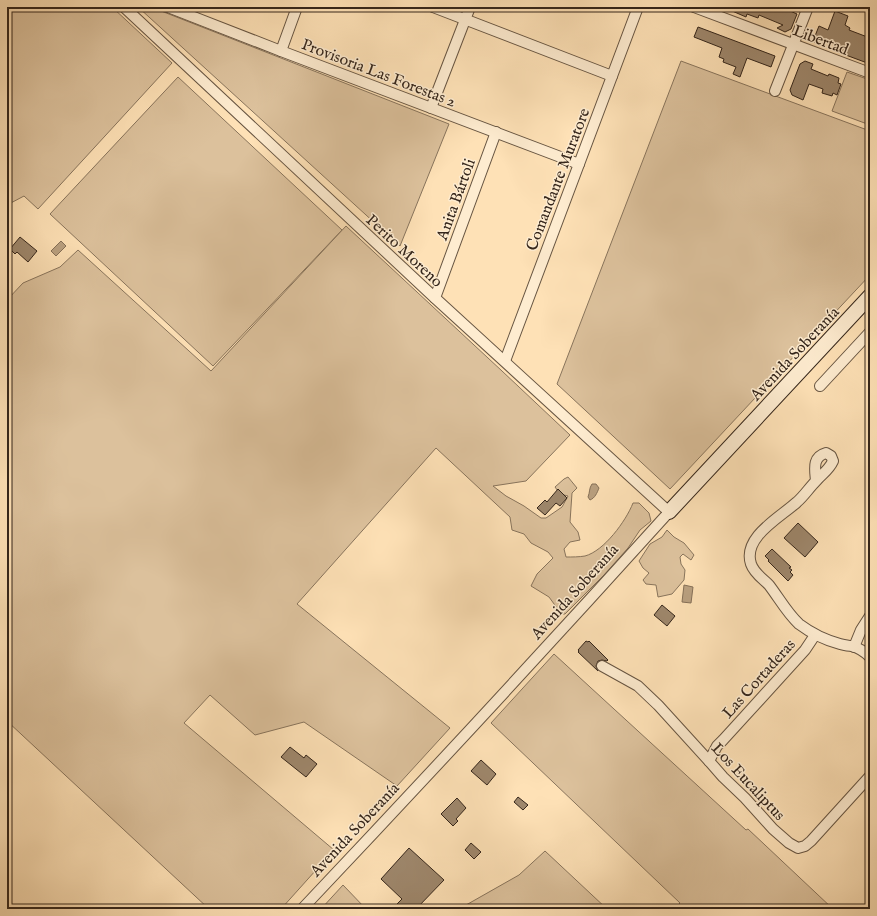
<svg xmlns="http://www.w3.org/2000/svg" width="877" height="916" font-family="'IM FELL English',serif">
	<rect width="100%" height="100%" fill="#fee1b6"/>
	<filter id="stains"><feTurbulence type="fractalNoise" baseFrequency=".005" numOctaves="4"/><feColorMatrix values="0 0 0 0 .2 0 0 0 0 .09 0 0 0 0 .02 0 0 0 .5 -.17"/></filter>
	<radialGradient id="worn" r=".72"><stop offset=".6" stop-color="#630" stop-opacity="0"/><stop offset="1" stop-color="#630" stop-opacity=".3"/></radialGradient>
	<!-- green -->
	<g fill="#dcc19c" stroke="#88745c">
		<polygon points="7,7 112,7 172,63 38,209 24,196 7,205"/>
		<polygon points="138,7 151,7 449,124 400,246"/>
		<polygon points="681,61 870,131 870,275 670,489 557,384"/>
		<polygon points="847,72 870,80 870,125 832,111"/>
		<polygon points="178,77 342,230 213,366 50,214"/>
		<path d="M346,226l156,145 68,64 -44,46 -33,5 13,10 18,10 17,12h5l16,-11 6,-11 -8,-2 -5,-7 9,-8 4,-2 9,11 -5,5 -2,29 8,10 2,8 -10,2 -6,7 2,8c6,0 13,0 19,-1 19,-5 41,-35 48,-53h6l10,10 2,8 -11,9 -12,18 -24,27 -39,39h-2l-6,-6 -8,-11 -18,-11 6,-12 16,-16 -5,-6 -17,-9 -7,-9 -12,-4 -2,-13 -74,-69 -139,156 153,124 -53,58 -93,-64 -49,13 -45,-40 -26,28 150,127 -53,59h-72l-202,-188v-421l16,-17 37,-16 18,-17 133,121z"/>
		<polygon points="667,530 674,537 684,543 694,555 691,560 683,554 680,557 681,564 685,570 684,580 672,594 658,597 656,585 646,584 643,580 649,573 643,568 639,561 650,544 662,537"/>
		<polygon points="554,654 746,830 748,829 833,909 674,909 680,903 491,723"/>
		<polygon points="545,851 607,909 459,909 519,875"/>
		<polygon points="343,885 366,909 321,909"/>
	</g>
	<!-- water -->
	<g fill="#baa181" stroke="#857058">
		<polygon points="61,241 66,246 56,256 51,251"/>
		<path d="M592,484h4l3,4c-2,5 -4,10 -9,12l-2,-3c2,-5 1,-9 4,-13z"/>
		<polygon points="684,585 693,587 691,603 682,602"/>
	</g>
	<!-- building -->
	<g fill="#9e876c" stroke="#35261b">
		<polygon points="723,7 781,7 797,14 791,29 785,32 777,28 783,25 759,15 758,18 747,14 746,17"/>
		<polygon points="835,11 848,16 845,25 850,28 849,30 870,38 870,64 835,51 837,46 824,41 822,46 814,42 816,37 815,36 819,26 828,30"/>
		<polygon points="698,27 775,56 771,67 747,58 740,77 733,74 736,67 723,62 724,59 719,57 722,48 694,37"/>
		<polygon points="805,61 813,64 811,69 828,76 829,74 839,78 838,83 841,84 837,95 833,93 832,96 822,93 823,89 809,84 803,100 792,95 790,90 800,64"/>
		<polygon points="20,237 37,251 28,262 17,252 15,254 10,249"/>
		<polygon points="558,489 567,498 560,506 556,503 545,515 537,508 545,500 547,502"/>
		<polygon points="798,523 818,542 805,557 784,538"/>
		<polygon points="772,549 791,567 789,568 792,570 790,572 793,575 788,581 768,561 769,560 765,556"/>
		<polygon points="662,605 675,616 667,626 654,615"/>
		<polygon points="586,641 588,642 589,641 608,660 607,661 602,660 598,661 596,666 598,671 578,652 579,651 578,650"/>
		<polygon points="290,747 304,758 306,755 317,764 306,777 281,757"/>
		<polygon points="481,760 496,774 487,785 471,771"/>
		<polygon points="518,797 528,805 523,810 514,802"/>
		<polygon points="457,798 466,808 456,819 458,821 453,826 441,814"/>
		<polygon points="471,843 481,852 474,859 465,850"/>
		<polygon points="409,848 444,880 416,909 392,909 402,899 381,879"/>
	</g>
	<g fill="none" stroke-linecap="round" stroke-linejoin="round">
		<defs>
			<g id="street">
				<path d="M124,7l311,291 234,214c-121,134 -243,266 -367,397"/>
				<polyline points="168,7 281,51 579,164"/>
				<polyline points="433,7 612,76"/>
				<polyline points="694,7 870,73"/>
				<polyline points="281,51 297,7"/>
				<polyline points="775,91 808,7"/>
				<polyline points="431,108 470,7"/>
				<polyline points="435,298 496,132"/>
				<polyline points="505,361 638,7"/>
				<polyline points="820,386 870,332"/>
				<path d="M816,481c-1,-12 -4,-24 10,-28l5,3 2,5c-4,9 -11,13 -17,20 -7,7 -12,15 -19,21 -16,15 -55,35 -46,62 3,9 12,15 18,21 10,13 18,28 30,39 12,9 26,16 41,20 4,1 8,2 12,2 7,2 13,6 18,11"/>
				<polyline points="854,647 861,630 870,616"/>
				<polyline points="602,666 638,686 658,705 709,761 723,777 745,798 773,829 789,843 798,848 805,846 811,841 870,776"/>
				<polyline points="709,761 717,746 723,740 744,717 805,650 815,635"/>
			</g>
			<polyline id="secondary" points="669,512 870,296"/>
		</defs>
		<!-- street casing -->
		<use href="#street" stroke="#675542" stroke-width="12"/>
		<!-- secondary casing -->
		<use href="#secondary" stroke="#35261b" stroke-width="16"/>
		<!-- street -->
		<use href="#street" stroke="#feecd0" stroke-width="10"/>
		<!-- secondary -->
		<use href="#secondary" stroke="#feecd0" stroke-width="14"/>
	</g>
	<g text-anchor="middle" stroke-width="3" stroke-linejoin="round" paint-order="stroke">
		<!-- street labels -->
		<g font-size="16" fill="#35261b" stroke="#feecd0">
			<text transform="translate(821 39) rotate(21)" y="6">Libertad</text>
			<text transform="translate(379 72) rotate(21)" y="6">Provisoria Las Forestas 2</text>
			<text transform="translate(557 179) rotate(-69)" y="6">Comandante Muratore</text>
			<text transform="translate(455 199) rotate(-70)" y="6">Anita Bártoli</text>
			<text transform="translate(405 250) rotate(43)" y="6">Perito Moreno</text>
			<text transform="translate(794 353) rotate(-47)" y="6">Avenida Soberanía</text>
			<text transform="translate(574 591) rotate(-48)" y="6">Avenida Soberanía</text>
			<text transform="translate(758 678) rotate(-48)" y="6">Las Cortaderas</text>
			<text transform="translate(749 781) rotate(47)" y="6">Los Eucaliptus</text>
			<text transform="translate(354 829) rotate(-47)" y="6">Avenida Soberanía</text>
		</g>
	</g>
	<!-- margin -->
	<rect width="877" height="916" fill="none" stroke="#fee1b6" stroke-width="24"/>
	<rect x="8" y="8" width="861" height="900" fill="none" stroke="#35261b" stroke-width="2"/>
	<rect x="12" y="12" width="853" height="892" fill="none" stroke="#35261b"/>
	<rect width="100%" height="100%" filter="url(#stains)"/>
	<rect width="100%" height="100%" fill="url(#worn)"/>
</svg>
